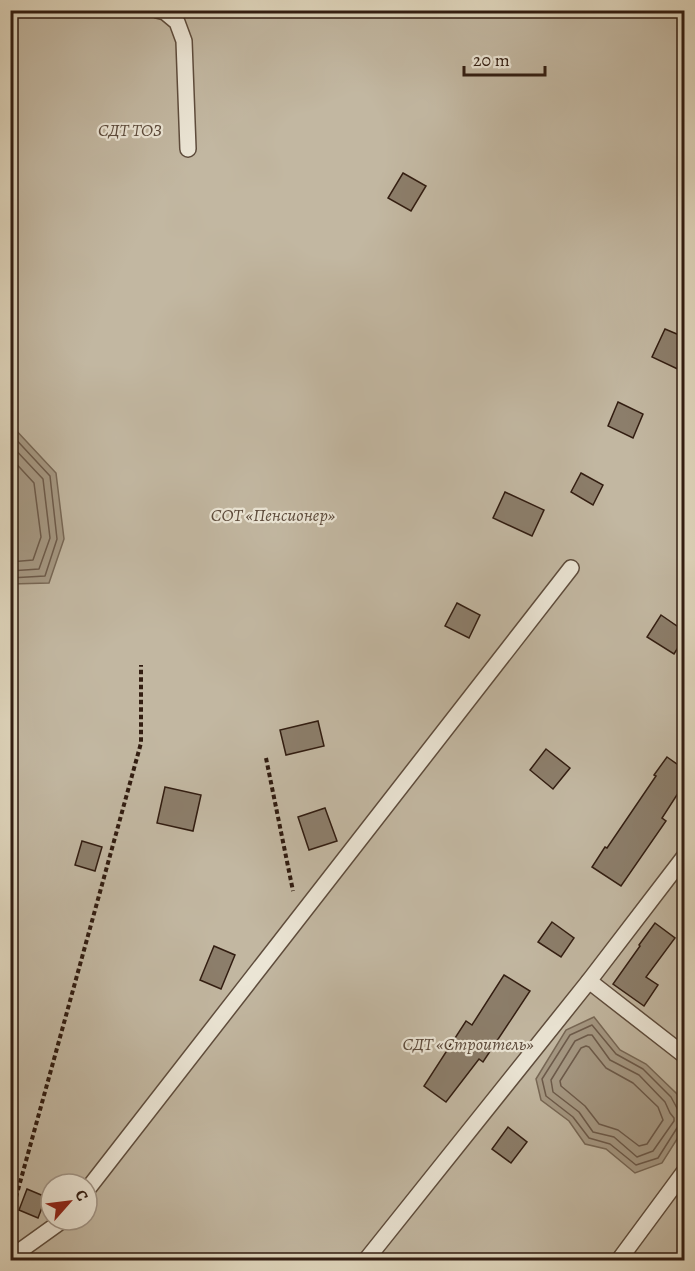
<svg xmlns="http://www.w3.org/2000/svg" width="695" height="1271" font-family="Alegreya,serif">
	<rect width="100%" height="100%" fill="#e0d7be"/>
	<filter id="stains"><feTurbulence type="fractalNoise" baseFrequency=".00333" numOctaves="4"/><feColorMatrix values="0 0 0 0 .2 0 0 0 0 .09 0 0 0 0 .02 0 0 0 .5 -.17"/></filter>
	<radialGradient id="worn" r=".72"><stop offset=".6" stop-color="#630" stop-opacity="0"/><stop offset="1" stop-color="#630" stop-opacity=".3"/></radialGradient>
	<!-- green -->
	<path fill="#c2b7a1" stroke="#7a6a59" stroke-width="1.5" fill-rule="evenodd" d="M10,11h674v1249h-673zM51,1184h36v36h-36z"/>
	<!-- water -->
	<g fill="#a59883" stroke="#776755" stroke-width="1.5">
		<polygon points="11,427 13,427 56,473 64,539 49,583 11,584"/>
		<polygon points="594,1017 620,1050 646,1064 677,1094 684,1112 684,1128 662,1163 635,1173 606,1149 585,1144 569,1121 541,1100 536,1079 566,1030"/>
	</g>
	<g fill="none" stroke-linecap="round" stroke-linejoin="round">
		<!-- shore -->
		<g stroke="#6c5a4a" stroke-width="1.5">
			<polyline points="10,433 50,476 57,539 45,576 10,578"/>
			<polyline points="10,444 43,479 50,538 39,569 10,571"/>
			<polyline points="10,457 34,483 41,537 33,560 10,562"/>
			<polygon points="588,1035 592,1035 610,1060 639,1075 665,1102 670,1113 674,1118 674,1121 653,1151 637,1157 614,1137 593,1132 579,1112 553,1092 551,1080 575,1041"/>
			<polygon points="586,1046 589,1047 606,1068 633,1083 658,1107 663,1120 647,1144 639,1146 618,1130 599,1124 585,1106 561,1086 560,1081 581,1048"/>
			<polyline points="684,1112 678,1110 671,1097 643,1069 616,1054 592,1025 570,1035 542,1079 546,1096 573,1117 589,1138 610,1144 636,1165 658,1158 677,1128 684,1126"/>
		</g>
	</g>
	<!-- building -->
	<g fill="#8c7e6b" stroke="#321d11" stroke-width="1.5">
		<polygon points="403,173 426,186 411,211 388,198"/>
		<polygon points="665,329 684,337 684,372 652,357"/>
		<polygon points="618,402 643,414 633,438 608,426"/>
		<polygon points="581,473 603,485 593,505 571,492"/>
		<polygon points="505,492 544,510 532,536 493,518"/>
		<polygon points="457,603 480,615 469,638 445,626"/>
		<polygon points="661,615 684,631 684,638 674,654 647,637"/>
		<polygon points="318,721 324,746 286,755 280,730"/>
		<polygon points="546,749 570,768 553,789 530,770"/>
		<polygon points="667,757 684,769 684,784 662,818 666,821 621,886 592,867 605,847 607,848 656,776 654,775"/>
		<polygon points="165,787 201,795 193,831 157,823"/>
		<polygon points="325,808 337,841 309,850 298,817"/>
		<polygon points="82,841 102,847 95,871 75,865"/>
		<polygon points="552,922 574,938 561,957 538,942"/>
		<polygon points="655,923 675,938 646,977 658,985 644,1006 613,984 640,946 639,945"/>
		<polygon points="214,946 235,955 221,989 200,980"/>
		<polygon points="504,975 530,991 483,1062 479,1059 446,1102 424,1086 466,1021 472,1025"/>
		<polygon points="508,1127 527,1142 511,1163 492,1149"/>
		<polygon points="27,1189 46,1197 38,1218 19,1210"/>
	</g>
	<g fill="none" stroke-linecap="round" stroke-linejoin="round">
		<defs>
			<g id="service">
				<polyline points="157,10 165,12 177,22 184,41 188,149"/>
				<polyline points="589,981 684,1055"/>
				<polyline points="87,1190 571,568"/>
				<polyline points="10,1258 63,1220"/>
				<polyline points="366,1260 589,981 684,857"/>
				<polyline points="619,1260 684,1172"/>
			</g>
		</defs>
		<!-- service casing -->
		<use href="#service" stroke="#5e4c3c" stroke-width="18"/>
		<!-- path -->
		<g stroke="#321d11" stroke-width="4" stroke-dasharray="4.5 3" stroke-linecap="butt">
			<polyline points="266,758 293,891"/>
			<polyline points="10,1219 141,743 141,665"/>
		</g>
		<!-- service -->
		<use href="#service" stroke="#ebe5d5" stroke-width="15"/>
	</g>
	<g text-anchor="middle" stroke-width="4.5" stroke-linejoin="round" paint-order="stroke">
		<!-- park labels -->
		<g font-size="18" font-style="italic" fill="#5d4b3c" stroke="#ebe5d5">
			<text x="130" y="136">СДТ ТОЗ</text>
			<text x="273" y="521">СОТ «Пенсионер»</text>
			<text x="468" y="1050">СДТ «Строитель»</text>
		</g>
	</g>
	<!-- margin -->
	<rect width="695" height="1271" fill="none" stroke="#e0d7be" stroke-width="36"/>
	<rect x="12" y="12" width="671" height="1247" fill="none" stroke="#321d11" stroke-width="3"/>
	<rect x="18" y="18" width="659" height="1235" fill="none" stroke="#321d11" stroke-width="1.5"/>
	<!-- north arrow -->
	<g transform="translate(69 1202) rotate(62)"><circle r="28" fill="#ebe5d5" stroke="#a19587" stroke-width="1.5"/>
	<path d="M0-4.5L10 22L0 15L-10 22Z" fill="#8f2418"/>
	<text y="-9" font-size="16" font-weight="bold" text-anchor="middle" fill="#321d11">С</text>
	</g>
	<!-- scale -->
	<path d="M464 66v9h81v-9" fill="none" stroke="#321d11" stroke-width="3"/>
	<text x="473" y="66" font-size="18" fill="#321d11" stroke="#ebe5d5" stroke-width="4.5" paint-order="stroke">20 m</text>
	<rect width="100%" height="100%" filter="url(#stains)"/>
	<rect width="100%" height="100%" fill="url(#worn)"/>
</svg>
